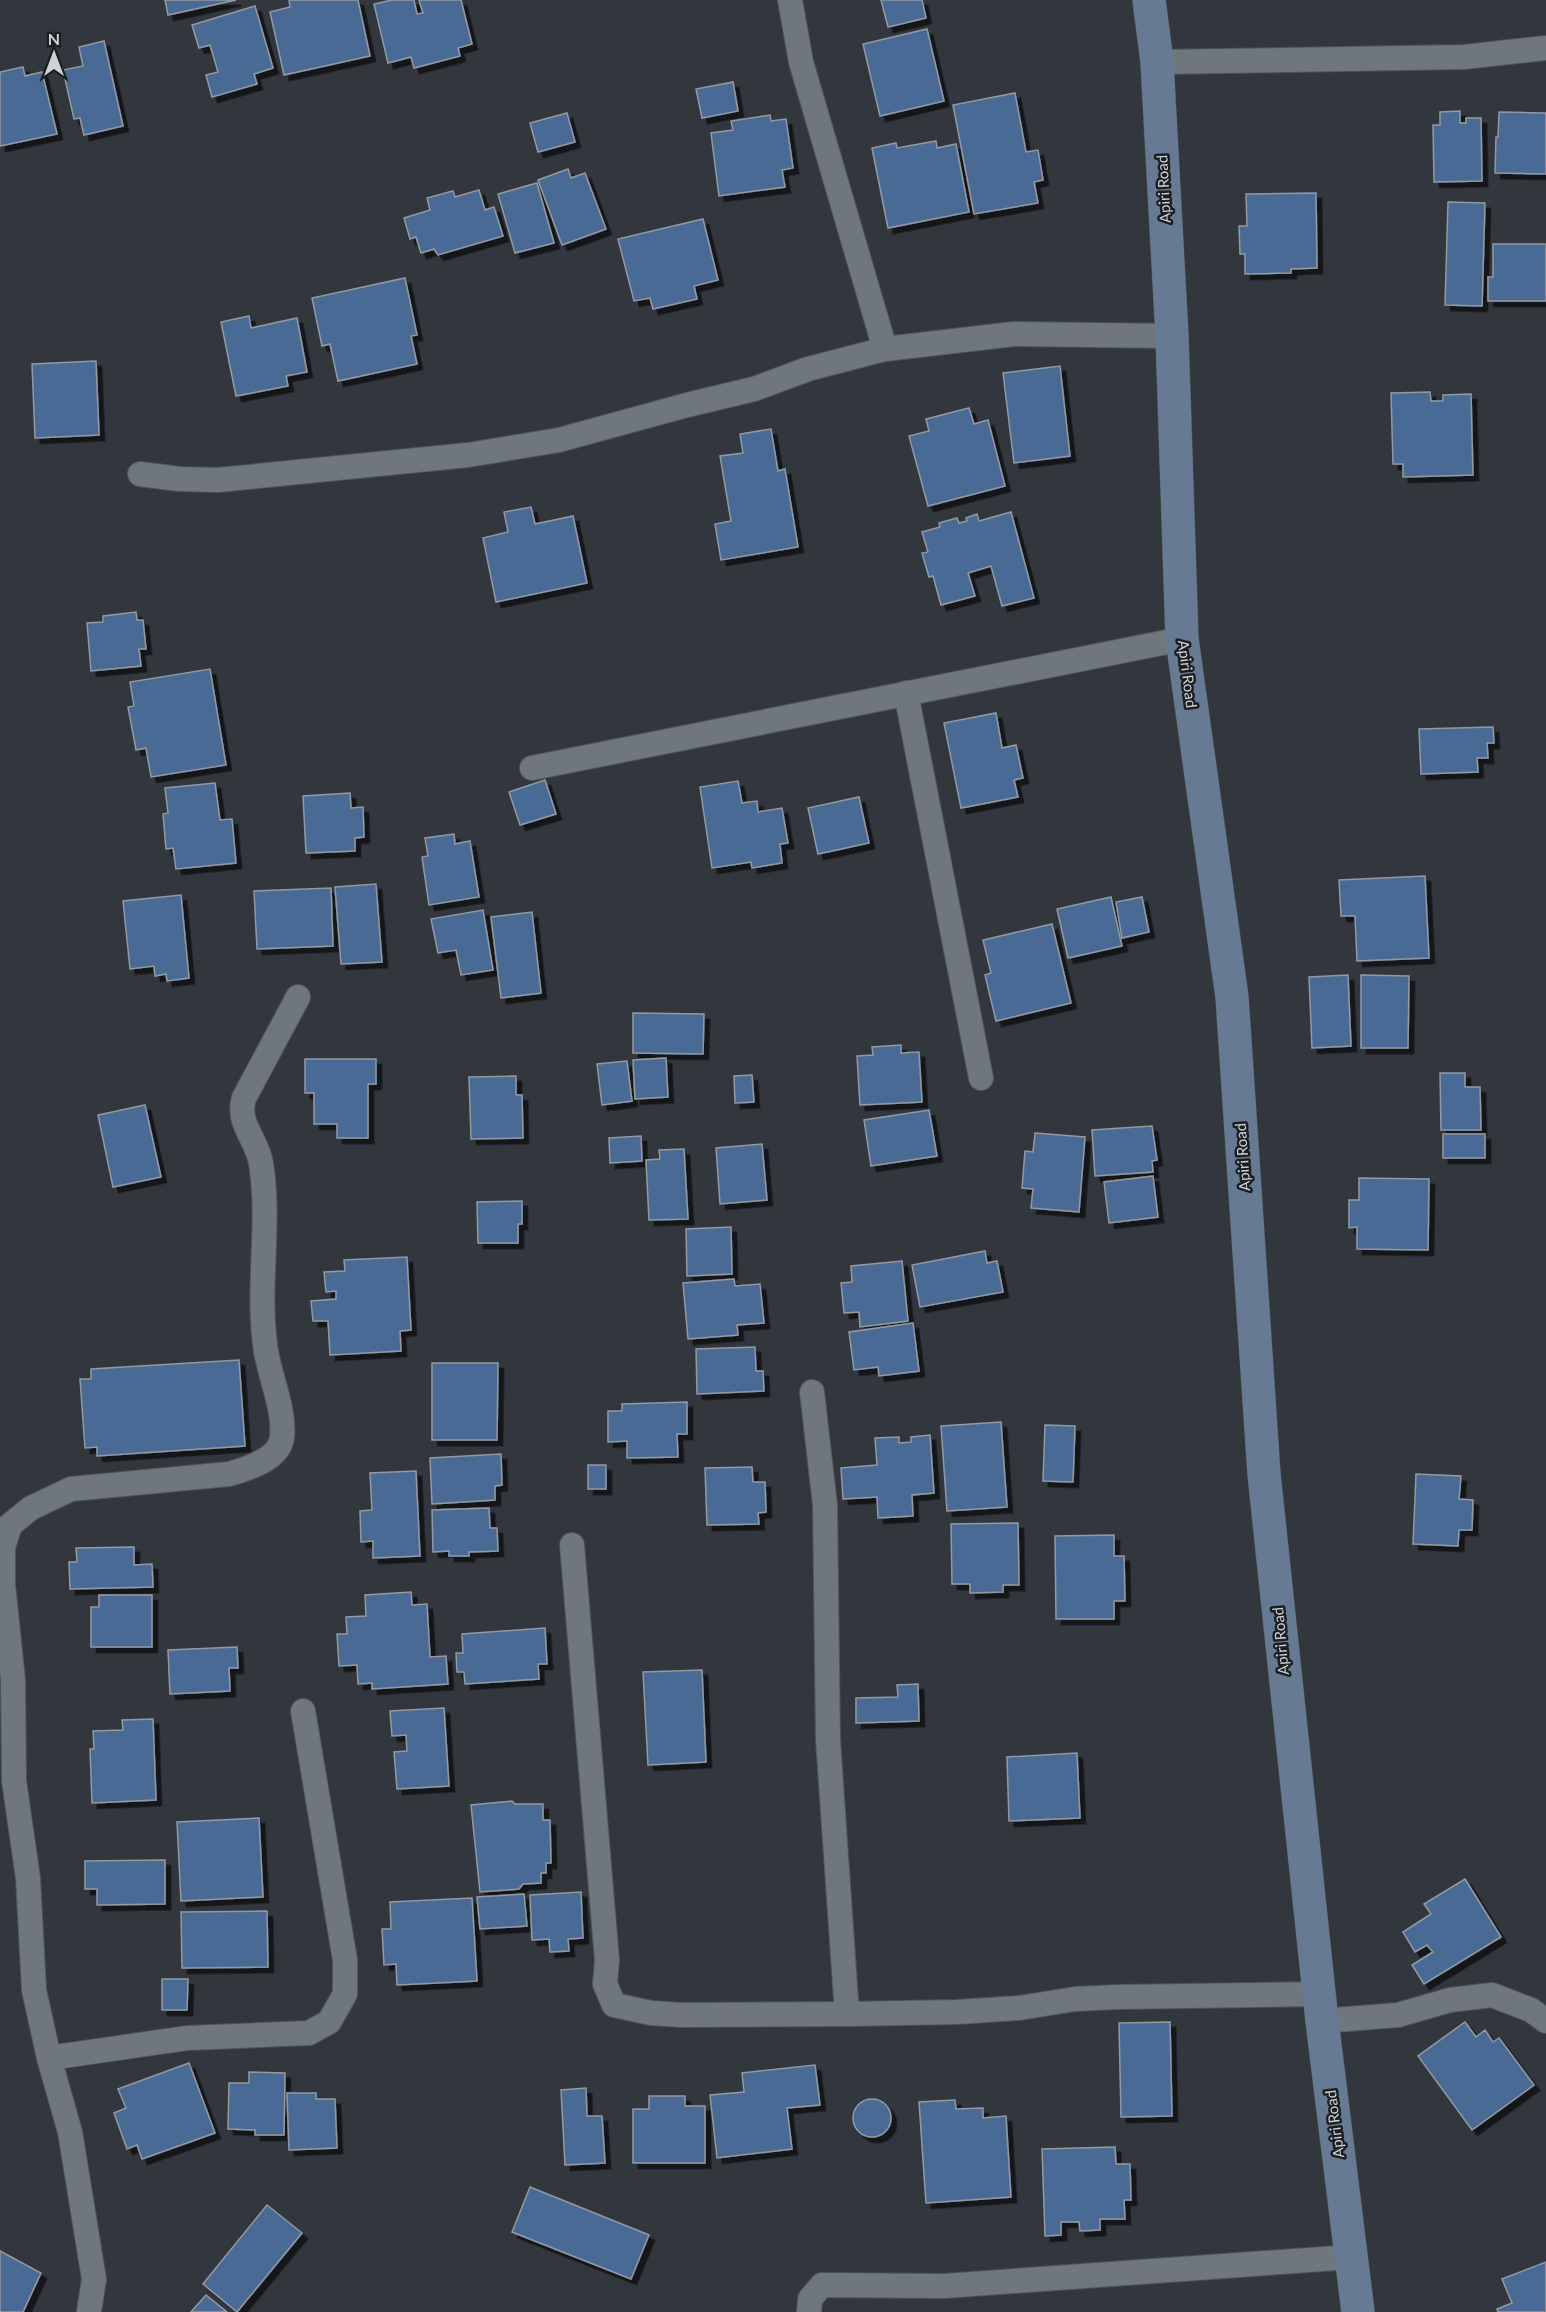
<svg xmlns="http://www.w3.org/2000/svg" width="1546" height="2312" font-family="Lato,sans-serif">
	<defs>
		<filter id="shadow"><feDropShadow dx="5.5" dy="5.5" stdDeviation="0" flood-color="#0009"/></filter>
	</defs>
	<rect width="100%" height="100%" fill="#32373e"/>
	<!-- building -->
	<g fill="#496a95" stroke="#9399a2" stroke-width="1.5" filter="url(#shadow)">
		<polygon points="165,0 236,0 168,15"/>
		<polygon points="289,0 358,0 370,56 284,75 270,12 290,7"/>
		<polygon points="392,0 414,0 417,14 423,13 419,0 461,0 472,44 458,48 460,56 414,68 411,57 388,63 374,4"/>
		<polygon points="881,0 922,0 926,18 888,27"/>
		<polygon points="255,6 273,68 254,74 257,84 212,97 206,75 218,72 210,45 199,48 192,25"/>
		<polygon points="927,29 944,101 880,116 863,44"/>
		<polygon points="104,41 123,126 84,135 80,118 74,119 63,70 83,66 79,47"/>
		<polygon points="23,67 25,76 42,72 57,134 0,146 0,72"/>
		<polygon points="733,82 738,111 702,118 696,89"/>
		<polygon points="1015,93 1026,152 1038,150 1043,180 1034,182 1038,203 974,214 953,105"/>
		<polygon points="1460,111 1460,123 1466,123 1466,118 1481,118 1482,181 1434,182 1433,125 1440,125 1440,112"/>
		<polygon points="1499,112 1546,113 1546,174 1495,173 1496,137 1498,137"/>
		<polygon points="567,113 575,142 538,152 530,123"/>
		<polygon points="770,115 771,121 786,119 793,168 782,170 785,187 719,196 711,133 733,130 731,121"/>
		<polygon points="936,141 937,148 956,144 969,212 888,228 872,148 896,143 897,148"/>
		<polygon points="568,169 571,178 585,173 606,229 562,245 538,180"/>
		<polygon points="537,183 554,243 515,253 498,194"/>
		<polygon points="479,190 485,210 494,207 503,236 438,255 434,249 421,253 416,237 410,239 404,218 430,210 427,198 453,191 455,197"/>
		<polygon points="1316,193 1317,268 1291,269 1291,273 1245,274 1245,254 1240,254 1239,226 1247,226 1246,194"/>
		<polygon points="1448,202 1485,203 1482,306 1445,305"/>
		<polygon points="703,219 718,280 694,286 697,299 653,309 650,298 634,301 618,239"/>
		<polygon points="1493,244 1546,244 1546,301 1488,301 1488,277 1493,277"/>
		<polygon points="405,278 417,335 411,336 417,364 338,381 330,344 322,346 312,298"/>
		<polygon points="249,316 251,328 297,318 307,372 286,376 288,386 236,396 221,322"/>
		<polygon points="96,361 99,435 35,438 32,364"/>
		<polygon points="1060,366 1070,456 1014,463 1003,373"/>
		<polygon points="1430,392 1431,401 1443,401 1443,395 1471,394 1473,475 1403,477 1403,464 1393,464 1391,393"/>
		<polygon points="969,408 974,424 988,420 1005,486 928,506 909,436 929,431 926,419"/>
		<polygon points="771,429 778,471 785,469 798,547 721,560 715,524 731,521 720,456 743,453 740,434"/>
		<polygon points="531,507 535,524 573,516 587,583 496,602 483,538 508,532 504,512"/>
		<polygon points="1011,512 1034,598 1002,606 991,566 968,573 975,596 941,605 933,576 929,577 922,553 928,552 922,532 940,527 939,523 957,518 959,523 967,521 966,518 977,514 979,521"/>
		<polygon points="136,612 137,620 143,620 146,649 139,649 141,666 91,671 87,623 103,622 103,616"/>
		<polygon points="210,669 226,765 151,777 146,748 136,750 128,707 134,706 130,682"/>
		<polygon points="996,713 1002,748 1016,745 1023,778 1014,780 1018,797 961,808 944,723"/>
		<polygon points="1493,727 1494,743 1487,743 1488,758 1477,758 1478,772 1421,774 1419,729"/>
		<polygon points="545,780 556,814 520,825 509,792"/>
		<polygon points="738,781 742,803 757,801 758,812 782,808 788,843 780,844 782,863 752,868 751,862 712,868 700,787"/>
		<polygon points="215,783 220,820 232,819 236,863 176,869 173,848 166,849 163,814 168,813 165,788"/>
		<polygon points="350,793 351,808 363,807 364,837 355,838 355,851 306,853 303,796"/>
		<polygon points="859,797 869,843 818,854 808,808"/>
		<polygon points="454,834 455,844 470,841 479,897 429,905 422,857 428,856 425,838"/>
		<polygon points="1425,876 1429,958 1357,961 1355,916 1341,916 1339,880"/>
		<polygon points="376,884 382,962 341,964 335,887"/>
		<polygon points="331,888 333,946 257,949 254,891"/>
		<polygon points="181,895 189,978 167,981 166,974 155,976 154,966 130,969 123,901"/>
		<polygon points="1111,897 1122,946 1068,958 1057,909"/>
		<polygon points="1142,897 1149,932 1122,938 1116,902"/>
		<polygon points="483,910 493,970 461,975 456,950 438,953 431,919"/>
		<polygon points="532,912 541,993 501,998 491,917"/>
		<polygon points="1052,924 1071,1003 996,1021 985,975 991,973 983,940"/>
		<polygon points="1348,975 1351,1046 1312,1048 1309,977"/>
		<polygon points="1361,975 1409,976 1408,1048 1361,1048"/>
		<polygon points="633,1013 704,1014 703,1054 633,1053"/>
		<polygon points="901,1045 901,1053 919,1052 922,1102 860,1105 857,1056 873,1055 872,1047"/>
		<polygon points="666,1058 668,1097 635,1099 633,1060"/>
		<polygon points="305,1059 376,1059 376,1084 368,1084 368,1138 337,1138 337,1124 314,1124 314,1093 305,1093"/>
		<polygon points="627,1061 632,1101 602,1105 597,1064"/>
		<polygon points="1440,1073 1465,1073 1465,1087 1480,1087 1481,1130 1441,1130"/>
		<polygon points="752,1075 754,1102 735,1103 734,1076"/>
		<polygon points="516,1076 516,1095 522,1095 523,1138 471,1139 469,1077"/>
		<polygon points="145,1105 161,1177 113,1187 98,1115"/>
		<polygon points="929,1110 937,1156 871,1166 864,1120"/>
		<polygon points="1152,1126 1157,1160 1152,1161 1153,1172 1095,1176 1092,1130"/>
		<polygon points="1035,1133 1085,1137 1079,1212 1031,1208 1033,1189 1022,1188 1025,1151 1033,1152"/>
		<rect x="1443" y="1134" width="42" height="24"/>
		<polygon points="641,1136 642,1161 610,1163 609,1138"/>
		<polygon points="762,1144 767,1200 720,1204 716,1148"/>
		<polygon points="684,1149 688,1219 649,1220 646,1160 660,1159 659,1150"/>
		<polygon points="1153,1176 1158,1217 1109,1223 1104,1182"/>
		<polygon points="1359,1178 1429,1179 1428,1250 1357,1249 1357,1227 1349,1228 1349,1200 1359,1200"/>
		<polygon points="522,1201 522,1224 518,1224 518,1243 478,1243 477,1202"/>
		<polygon points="731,1227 732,1274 687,1276 686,1229"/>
		<polygon points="985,1251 987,1263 997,1261 1003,1292 920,1307 912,1265"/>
		<polygon points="407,1257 411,1330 400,1331 401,1351 330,1355 328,1321 313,1321 311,1301 336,1299 336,1291 326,1292 324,1272 345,1271 344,1260"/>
		<polygon points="902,1261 908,1321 860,1327 859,1312 844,1313 841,1283 852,1282 851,1266"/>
		<polygon points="734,1279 735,1286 760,1284 764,1323 737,1325 738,1335 688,1339 683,1283"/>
		<polygon points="913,1323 919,1371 879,1376 878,1367 854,1370 849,1332"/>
		<polygon points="755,1347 756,1371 763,1371 764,1391 697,1394 696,1349"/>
		<polygon points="239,1360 245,1446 97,1456 97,1447 85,1448 80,1379 91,1379 91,1369"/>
		<polygon points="432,1363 498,1363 497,1440 432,1440"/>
		<polygon points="687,1402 687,1434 677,1434 678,1457 627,1458 627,1441 608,1442 608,1411 622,1411 622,1404"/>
		<polygon points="1001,1422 1007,1507 947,1511 941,1426"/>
		<polygon points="1045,1425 1075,1426 1073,1482 1043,1481"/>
		<polygon points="930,1435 934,1493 912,1495 913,1516 878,1518 877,1497 843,1499 841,1468 877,1465 875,1438 899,1437 899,1443 911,1442 911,1437"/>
		<polygon points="501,1454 502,1485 495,1486 495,1500 432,1504 430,1458"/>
		<rect x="588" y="1465" width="18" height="24"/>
		<polygon points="752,1467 753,1482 765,1482 766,1512 758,1513 759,1524 707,1525 705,1468"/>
		<polygon points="416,1471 420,1556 373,1558 373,1541 361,1542 360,1511 372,1510 370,1473"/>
		<polygon points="1416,1474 1461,1476 1459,1499 1473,1500 1472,1530 1459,1530 1458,1546 1413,1544"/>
		<polygon points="489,1508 490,1528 497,1528 498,1551 469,1552 469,1556 449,1556 449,1551 433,1552 432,1510"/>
		<polygon points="1018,1523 1019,1585 1003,1585 1003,1592 970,1593 970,1584 952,1584 951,1524"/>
		<polygon points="1114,1535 1114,1556 1124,1556 1125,1601 1114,1601 1114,1619 1056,1619 1055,1536"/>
		<polygon points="134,1547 134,1565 152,1564 153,1587 70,1589 69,1562 77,1562 76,1548"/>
		<polygon points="411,1592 412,1605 427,1604 430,1657 446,1656 448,1684 372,1689 372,1683 358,1684 357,1665 339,1666 337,1634 347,1634 346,1617 366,1616 365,1595"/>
		<polygon points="99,1595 152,1595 152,1647 91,1647 91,1607 99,1607"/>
		<polygon points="545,1628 547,1664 538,1664 539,1679 465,1684 464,1672 457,1672 456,1653 463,1653 462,1634"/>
		<polygon points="237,1647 238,1668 229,1668 230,1691 170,1694 168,1650"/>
		<polygon points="702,1670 706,1762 648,1765 643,1672"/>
		<polygon points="918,1684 919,1721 856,1723 856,1698 898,1697 897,1685"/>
		<polygon points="444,1708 449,1786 397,1789 394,1752 407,1751 406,1735 392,1736 390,1711"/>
		<polygon points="153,1719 156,1800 92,1803 90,1749 94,1749 93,1731 123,1730 122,1720"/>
		<polygon points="1077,1753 1080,1818 1009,1821 1007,1757"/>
		<polygon points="512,1801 515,1804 543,1804 543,1820 550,1820 551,1863 546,1863 546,1873 541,1873 541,1883 523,1884 519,1889 480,1892 471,1805"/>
		<polygon points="259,1818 263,1897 181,1901 177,1822"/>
		<polygon points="165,1860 165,1904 97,1905 97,1889 85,1889 85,1861"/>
		<polygon points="1465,1879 1501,1937 1424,1984 1412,1965 1433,1952 1427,1945 1415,1952 1403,1932 1431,1914 1424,1904"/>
		<polygon points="581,1892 583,1938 568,1939 569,1951 550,1952 549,1939 532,1940 530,1895"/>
		<polygon points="524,1894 527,1926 480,1929 477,1897"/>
		<polygon points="472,1898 477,1981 397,1985 396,1964 384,1965 382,1929 391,1929 390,1902"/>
		<polygon points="267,1911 268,1967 182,1968 181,1912"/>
		<polygon points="162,1979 188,1979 187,2010 162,2010"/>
		<polygon points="1170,2022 1172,2116 1121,2117 1119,2023"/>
		<polygon points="1465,2022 1476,2037 1485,2030 1493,2042 1499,2038 1534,2085 1472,2130 1418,2056"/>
		<polygon points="189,2063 215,2133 142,2159 137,2145 127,2149 114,2113 126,2108 118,2089"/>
		<polygon points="815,2065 820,2105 787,2108 792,2149 717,2158 710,2095 744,2092 742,2073"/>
		<polygon points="249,2072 285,2073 284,2135 255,2135 255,2130 228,2129 229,2083 249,2083"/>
		<polygon points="586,2088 587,2116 602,2116 605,2163 565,2165 561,2090"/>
		<polygon points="287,2093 316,2093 316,2099 335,2099 337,2148 289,2150"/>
		<polygon points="649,2096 685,2096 685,2106 705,2106 705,2163 633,2163 633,2109 649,2109"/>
		<circle cx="872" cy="2118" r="19"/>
		<polygon points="955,2100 956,2109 983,2108 983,2118 1006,2116 1011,2197 926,2203 919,2102"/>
		<polygon points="1115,2147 1116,2164 1130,2164 1131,2200 1124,2200 1125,2219 1100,2219 1100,2230 1080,2231 1079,2222 1061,2222 1061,2235 1045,2236 1042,2149"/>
		<polygon points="530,2187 649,2235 631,2279 512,2232"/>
		<polygon points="267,2205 302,2233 237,2312 203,2284"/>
		<polygon points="0,2251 41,2273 23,2312 0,2312"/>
		<polygon points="1546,2262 1546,2312 1498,2312 1497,2309 1512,2303 1502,2279"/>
		<polygon points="206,2295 227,2312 191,2312"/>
	</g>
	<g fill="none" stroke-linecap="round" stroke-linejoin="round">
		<defs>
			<g id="street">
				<polyline points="790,0 801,62 885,349"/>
				<polyline points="1157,62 1464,57 1546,48"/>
				<polyline points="140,474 179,479 218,480 468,455 559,440 687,405 754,389 808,369 885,349 1014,334 1172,336"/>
				<polyline points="906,693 981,1078"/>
				<polyline points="532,768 1182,639"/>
				<polyline points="812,1392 825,1505 828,1740 847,2014"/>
				<polyline points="572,1545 607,1960 605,1984 614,2005 651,2013 682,2015 847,2014 957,2012 1019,2008 1075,1999 1117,1997 1319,1994"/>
				<polyline points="0,1579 3,1584 13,1680 14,1781 28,1878 34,1990 49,2058 70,2132 94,2279 89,2312"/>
				<path d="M3,1584v-37l7,-22 21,-17 40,-19 158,-15c18,-5 51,-15 53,-37 3,-27 -12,-60 -16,-86 -10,-62 5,-126 -5,-188 -4,-24 -25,-40 -17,-65l54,-101"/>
				<polyline points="1322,2021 1398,2015 1450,2000 1492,1995 1531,2010 1546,2021"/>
				<polyline points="49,2058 187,2038 309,2033 329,2022 345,1994 345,1960 303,1711"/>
				<polyline points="809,2312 810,2299 822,2285 944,2286 1351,2257"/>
			</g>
			<polyline id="secondary" points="1149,0 1157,62 1172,336 1182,639 1232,997 1264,1474 1322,2021 1358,2312"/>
		</defs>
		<!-- street casing -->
		<use href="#street" stroke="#50555a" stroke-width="26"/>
		<!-- secondary casing -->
		<use href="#secondary" stroke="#50555a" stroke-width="34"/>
		<!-- street -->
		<use href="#street" stroke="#70767e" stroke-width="24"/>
		<!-- secondary -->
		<use href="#secondary" stroke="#667a94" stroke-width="33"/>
	</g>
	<g text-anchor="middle" stroke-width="5" stroke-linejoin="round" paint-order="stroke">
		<!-- street labels -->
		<g font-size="15" fill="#cfd3d7" stroke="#1c1f22">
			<text transform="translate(1164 189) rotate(-93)" y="5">Apiri Road</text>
			<text transform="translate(1187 674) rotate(83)" y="5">Apiri Road</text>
			<text transform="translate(1243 1157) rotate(-94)" y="5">Apiri Road</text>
			<text transform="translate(1281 1641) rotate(-95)" y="5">Apiri Road</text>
			<text transform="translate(1335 2124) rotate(-97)" y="5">Apiri Road</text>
		</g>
	</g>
	<!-- north arrow -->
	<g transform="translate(54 54)" stroke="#1c1f22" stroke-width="4.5" paint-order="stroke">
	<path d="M0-4.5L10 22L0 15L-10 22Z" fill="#cfd3d7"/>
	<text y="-9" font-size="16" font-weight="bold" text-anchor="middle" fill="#cfd3d7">N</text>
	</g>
</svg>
